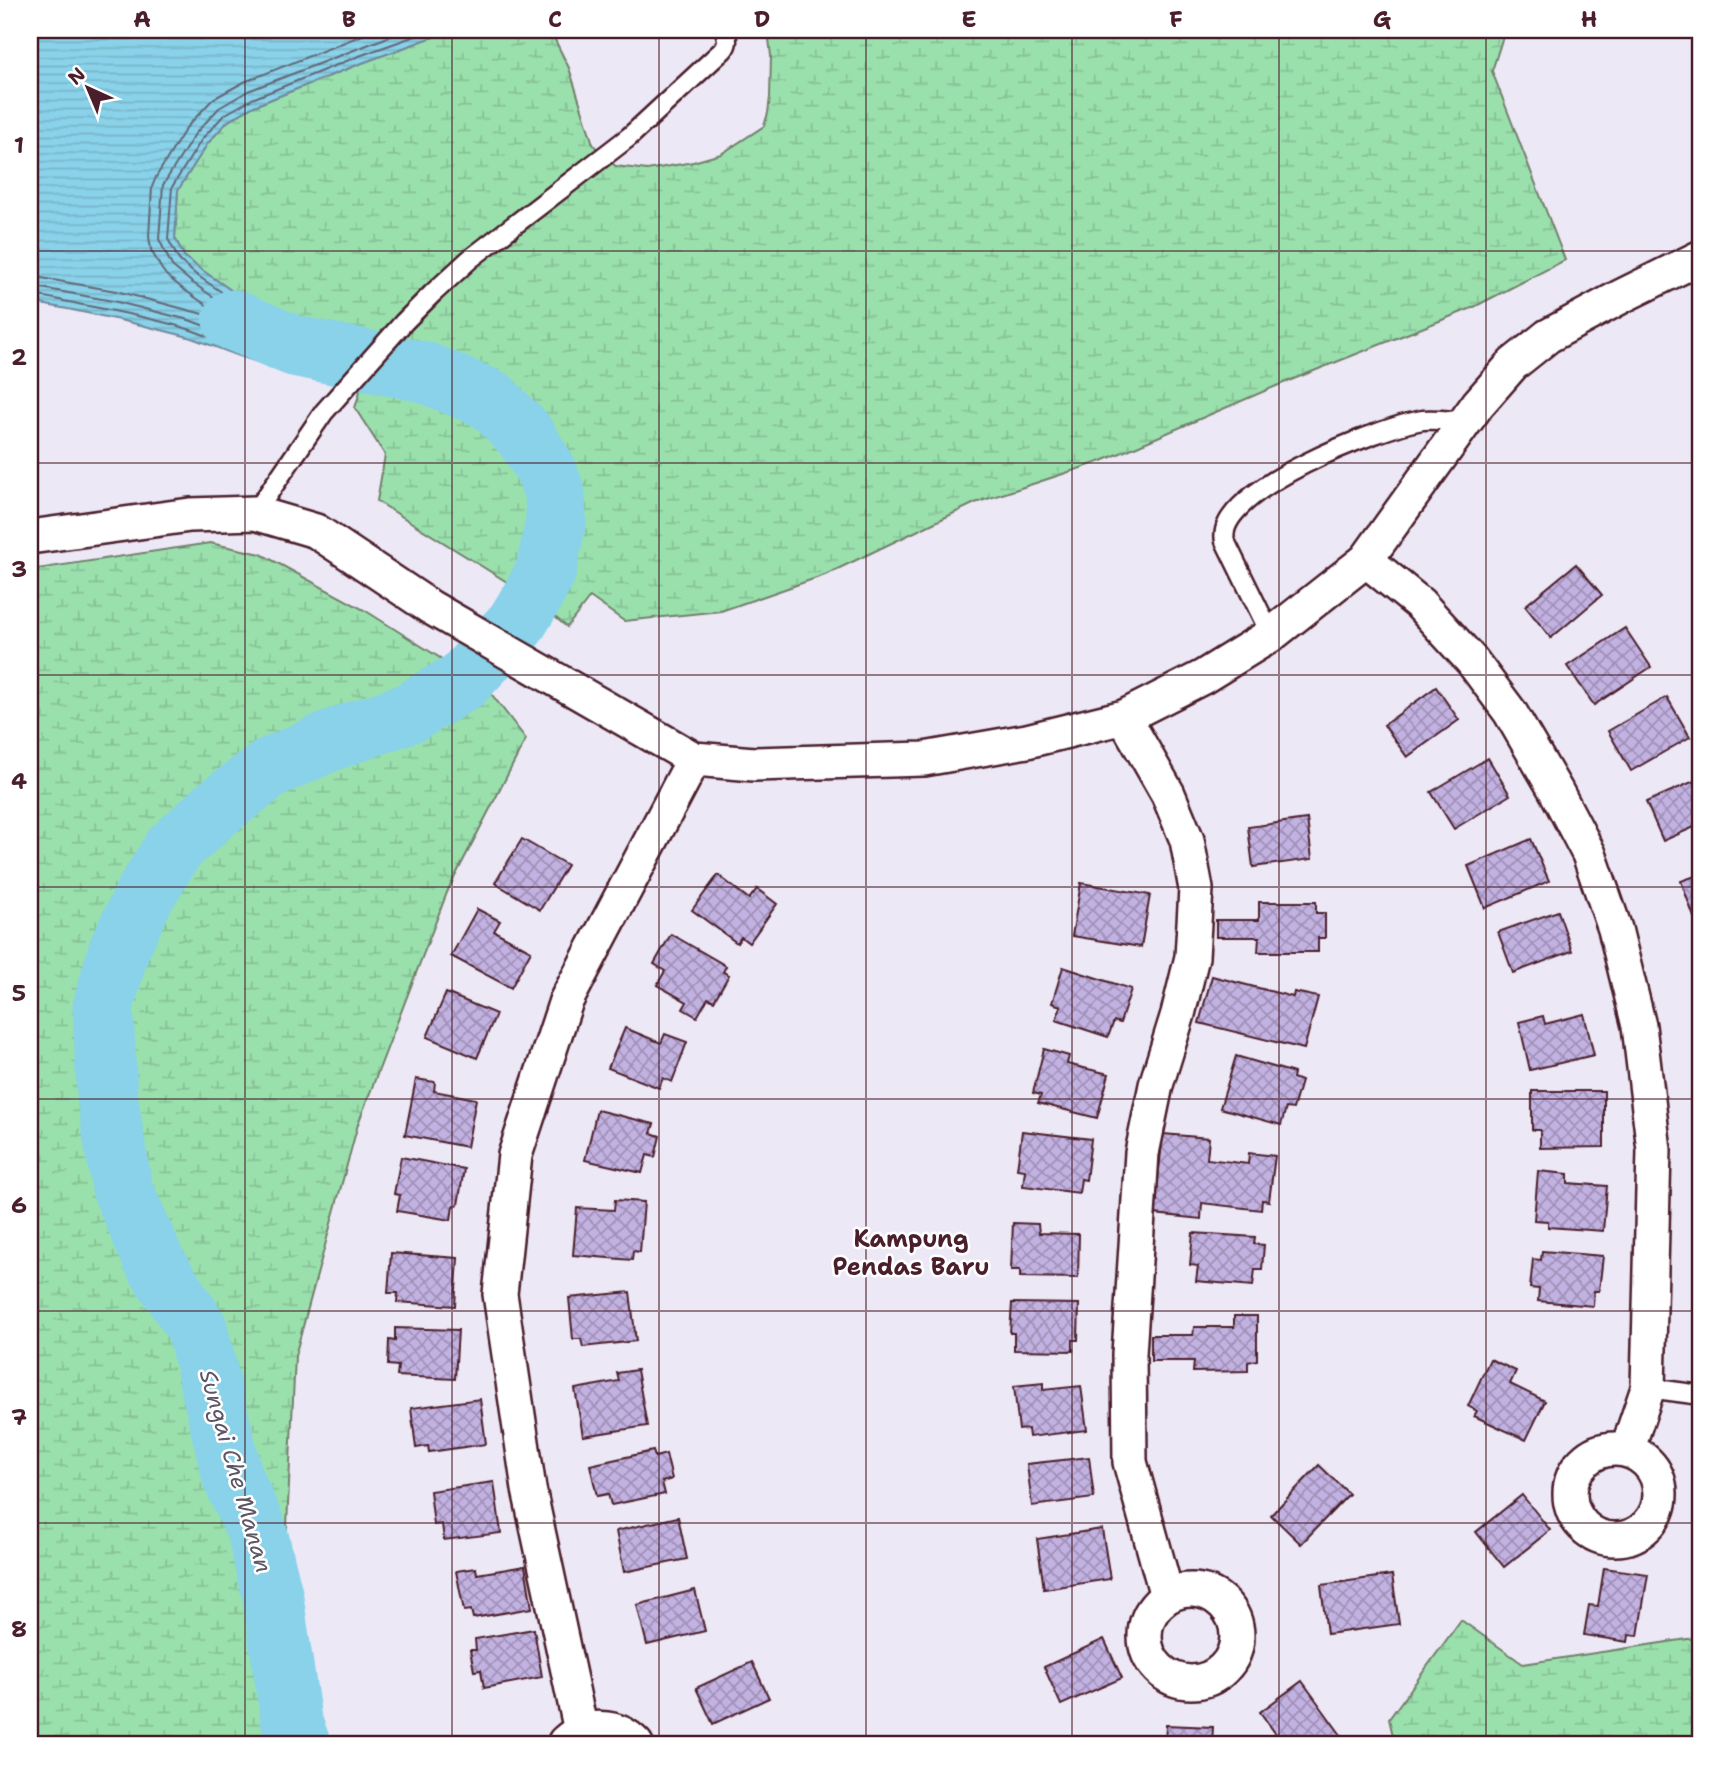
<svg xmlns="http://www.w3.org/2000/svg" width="1731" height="1774" font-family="'Shantell Sans',sans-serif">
	<defs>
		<pattern id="wetland-marsh" width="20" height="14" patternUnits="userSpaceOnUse" patternTransform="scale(1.75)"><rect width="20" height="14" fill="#9ae0ad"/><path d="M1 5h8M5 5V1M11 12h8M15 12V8" fill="none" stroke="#86c095"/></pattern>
		<pattern id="water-rules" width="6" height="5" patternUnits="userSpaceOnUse" patternTransform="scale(1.75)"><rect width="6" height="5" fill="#89d2e9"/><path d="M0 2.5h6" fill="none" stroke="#78b4c8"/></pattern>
		<pattern id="building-cross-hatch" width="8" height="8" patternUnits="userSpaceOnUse" patternTransform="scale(1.75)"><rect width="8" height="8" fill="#c2b2e2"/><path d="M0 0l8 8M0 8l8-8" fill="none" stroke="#a090b7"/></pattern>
	</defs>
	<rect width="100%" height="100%" fill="#ede8f6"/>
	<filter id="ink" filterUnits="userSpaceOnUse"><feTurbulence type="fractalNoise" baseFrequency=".0143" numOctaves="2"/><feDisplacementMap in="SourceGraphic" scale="14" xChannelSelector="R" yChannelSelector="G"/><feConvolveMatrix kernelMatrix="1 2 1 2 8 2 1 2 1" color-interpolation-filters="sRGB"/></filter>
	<g filter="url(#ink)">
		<!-- wetland -->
		<g fill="url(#wetland-marsh)" stroke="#72806c" stroke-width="2">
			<polygon points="452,30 550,30 569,68 593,144 604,158 616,166 647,170 693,162 721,154 764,126 768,113 770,97 771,56 768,30 1505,30 1492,71 1565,260 1472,308 1281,384 1102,461 975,503 825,575 721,611 624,621 590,597 567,627 531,597 377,501 385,455 355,408 360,391 308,327 261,311 199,268 184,256 175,238 178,190 208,143 227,122 254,106 362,63"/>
			<polygon points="210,543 261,554 366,611 486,687 526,739 448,890 358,1124 295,1356 281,1654 312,1744 30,1744 30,570"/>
			<polygon points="1461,1620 1523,1664 1701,1637 1701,1744 1395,1744 1389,1719"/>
		</g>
		<!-- water -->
		<path fill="url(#water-rules)" stroke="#708a9d" stroke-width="2" d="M30,30h422l-90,33 -108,43 -26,15 -20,22 -30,47 -3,48 9,18 15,12 62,43 47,16 7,11c-3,12 -8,24 -22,28 -28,6 -83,-24 -112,-31 -50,-13 -100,-24 -151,-33z"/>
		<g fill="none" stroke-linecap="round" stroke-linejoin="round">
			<!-- shore -->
			<g stroke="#636777" stroke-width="2">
				<polyline points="30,276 116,291 218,318 219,316 218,313 183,289 166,275 161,268 151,250 149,236 152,187 156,177 186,128 213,99 244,82 375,30"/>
				<polyline points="30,286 113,301 189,320 234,337 276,350 290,350 297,344 296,340 253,324 190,281 172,266 159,239 163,185 195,134 219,108 248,91 406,30"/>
				<path d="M30,295c16,1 32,6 48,9 36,7 75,14 110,25 25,8 80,35 104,29 10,-2 14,-10 15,-19l-3,-6 -47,-17 -62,-42 -16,-14 -11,-21 4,-52 30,-48 22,-24 28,-16 107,-43 73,-26"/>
			</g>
			<!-- river -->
			<polyline stroke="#89d2e9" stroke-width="61" points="233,320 294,346 424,372 491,400 524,434 546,470 555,494 556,520 546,571 530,601 516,624 463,681 411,712 332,740 272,767 216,809 173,849 144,896 119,949 103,1007 107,1096 122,1188 155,1263 197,1328 233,1478 257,1532 273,1598 291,1720 300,1744"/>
		</g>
		<!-- building -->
		<g fill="url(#building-cross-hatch)" stroke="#4a1f2b" stroke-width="2">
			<polygon points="1576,564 1602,595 1551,638 1525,606"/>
			<polygon points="1625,628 1651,667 1594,705 1567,666"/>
			<polygon points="1436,687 1459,720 1407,757 1384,725"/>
			<polygon points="1667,697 1690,737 1631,771 1608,731"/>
			<polygon points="1488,758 1510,795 1454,829 1431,792"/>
			<polygon points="1701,778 1701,824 1663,841 1646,802"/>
			<polygon points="1307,819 1312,859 1253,867 1248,827"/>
			<polygon points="522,839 567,865 540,910 495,883"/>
			<polygon points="1531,839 1549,881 1485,908 1468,866"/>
			<polygon points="1701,874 1701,921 1696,923 1681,881"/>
			<polygon points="718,875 749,899 757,889 777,904 749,943 741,937 737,943 692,910"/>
			<polygon points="1081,883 1150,895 1141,947 1072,936"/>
			<polygon points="1259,902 1316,902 1316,913 1325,913 1325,938 1318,938 1318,952 1258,952 1259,937 1216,937 1216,920 1259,920"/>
			<polygon points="477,909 500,921 494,931 531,951 511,988 451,956"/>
			<polygon points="1558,911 1572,951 1513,973 1498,932"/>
			<polygon points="671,934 726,966 723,972 729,975 714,1001 708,998 697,1017 683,1009 687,1002 657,985 665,971 654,964"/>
			<polygon points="1063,967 1131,989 1120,1023 1114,1021 1108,1037 1056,1020 1061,1006 1052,1003"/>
			<polygon points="1212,976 1293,997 1294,992 1318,997 1304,1049 1199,1023"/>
			<polygon points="446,993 496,1014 477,1058 427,1037"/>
			<polygon points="1584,1014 1594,1055 1530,1070 1519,1022 1543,1016 1545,1024"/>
			<polygon points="625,1028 661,1043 665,1034 687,1042 672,1082 663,1078 659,1088 608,1068"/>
			<polygon points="1044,1049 1069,1056 1067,1064 1109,1074 1097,1118 1038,1103 1041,1095 1033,1093"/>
			<polygon points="1236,1056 1294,1073 1293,1078 1301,1081 1293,1109 1286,1108 1281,1125 1220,1108"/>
			<polygon points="416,1079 435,1082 434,1091 476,1099 467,1147 405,1135"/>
			<polygon points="1532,1091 1604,1091 1604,1147 1540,1148 1540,1130 1532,1130"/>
			<polygon points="597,1110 654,1124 651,1133 660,1136 655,1157 647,1155 642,1173 585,1160"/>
			<polygon points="1022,1131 1091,1139 1086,1180 1081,1179 1079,1193 1023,1186 1025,1170 1017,1169"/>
			<polygon points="1163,1134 1209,1138 1207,1159 1248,1164 1249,1153 1275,1156 1269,1201 1262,1200 1261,1210 1202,1203 1201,1219 1154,1214"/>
			<polygon points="401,1157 464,1169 458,1205 453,1206 451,1220 397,1211 400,1195 394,1194"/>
			<polygon points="1538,1171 1568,1174 1568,1183 1607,1186 1603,1231 1548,1227 1548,1221 1534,1220"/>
			<polygon points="615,1200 644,1202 640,1252 633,1251 632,1260 573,1255 577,1208 614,1210"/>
			<polygon points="1013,1223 1038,1224 1039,1233 1079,1234 1078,1278 1020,1277 1020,1270 1011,1270"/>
			<polygon points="1193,1233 1255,1237 1254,1244 1264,1245 1262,1269 1255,1269 1253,1286 1196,1281 1198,1266 1190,1265"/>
			<polygon points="1542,1251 1603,1256 1599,1291 1594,1291 1593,1306 1538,1301 1539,1289 1530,1288 1533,1259 1541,1260"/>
			<polygon points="391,1253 458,1258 455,1306 397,1302 398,1293 388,1293"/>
			<polygon points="630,1292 636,1341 583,1347 581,1339 573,1339 569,1298"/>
			<polygon points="1012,1303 1079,1304 1078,1340 1073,1340 1073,1351 1014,1350 1014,1333 1010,1333"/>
			<polygon points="1234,1316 1257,1316 1257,1360 1248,1362 1248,1371 1193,1372 1194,1361 1151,1361 1151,1335 1193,1335 1194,1327 1234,1327"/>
			<polygon points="395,1328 458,1330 455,1379 397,1376 398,1366 388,1365 389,1340 395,1341"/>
			<polygon points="1490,1359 1516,1371 1510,1384 1545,1401 1526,1440 1474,1416 1477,1411 1468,1406"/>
			<polygon points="637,1370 647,1426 583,1436 575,1389 619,1381 617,1373"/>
			<polygon points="1043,1383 1043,1390 1081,1386 1087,1430 1029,1437 1028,1429 1019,1430 1014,1386"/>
			<polygon points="480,1399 486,1444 429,1452 428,1446 416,1448 411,1408"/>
			<polygon points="653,1451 655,1457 666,1454 672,1479 662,1482 665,1494 611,1505 608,1494 597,1496 590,1465"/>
			<polygon points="1089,1457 1094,1498 1032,1506 1027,1464"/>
			<polygon points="1319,1465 1349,1494 1301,1544 1271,1515"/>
			<polygon points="494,1482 501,1533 444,1540 442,1524 434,1525 430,1491"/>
			<polygon points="1522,1495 1550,1530 1504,1567 1476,1532"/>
			<polygon points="678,1517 687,1559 624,1572 616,1531"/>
			<polygon points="1102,1529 1110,1579 1044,1589 1037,1539"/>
			<polygon points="525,1566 532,1608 473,1618 471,1610 464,1611 456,1571 476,1568 477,1574"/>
			<polygon points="1604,1568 1648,1574 1638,1636 1629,1635 1628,1642 1584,1635 1589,1605 1598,1606"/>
			<polygon points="1392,1575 1399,1624 1327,1634 1321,1585"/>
			<polygon points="695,1590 705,1631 647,1645 637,1605"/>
			<polygon points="534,1629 542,1677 484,1688 481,1670 474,1671 470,1650 476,1650 475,1639"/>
			<polygon points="1104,1639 1122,1678 1061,1705 1044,1667"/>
			<polygon points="752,1662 769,1698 713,1724 696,1688"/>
			<polygon points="1302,1681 1341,1735 1329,1744 1283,1744 1260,1712"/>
			<polygon points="1166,1725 1213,1727 1212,1744 1165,1744"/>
		</g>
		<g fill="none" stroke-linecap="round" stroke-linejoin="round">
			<defs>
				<g id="lane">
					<path d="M255,513l69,-101 80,-90 29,-29 37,-34 159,-122 94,-87c6,-7 4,-12 2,-20"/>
					<path d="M1271,635l-46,-94c-12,-50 158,-115 198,-121 13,-1 29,1 43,2"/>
					<polyline points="1648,1388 1701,1395"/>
				</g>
				<g id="street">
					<polyline points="30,537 190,515 255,513 316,531 430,607 694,759 754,764 924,759 1027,741 1124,717 1203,677 1271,635 1366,560 1478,404 1513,364 1548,336 1622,296 1701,257"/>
					<polyline points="1366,560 1420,604 1472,661 1510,712 1556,791 1589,854 1615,929 1639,1026 1654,1150 1648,1388 1627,1450"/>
					<polyline points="1124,717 1168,794 1187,840 1196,889 1192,957 1178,1014 1156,1085 1142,1153 1129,1354 1130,1462 1167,1596"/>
					<circle cx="1615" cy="1494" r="45"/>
					<circle cx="1191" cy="1636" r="46"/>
					<polyline points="581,1731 529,1489 500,1294 515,1155 566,1001 694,759"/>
					<path d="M565,1742c21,-19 52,-18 71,2"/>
				</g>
			</defs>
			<!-- lane casing -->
			<use href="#lane" stroke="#4a1f2b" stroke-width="23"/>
			<!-- street casing -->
			<use href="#street" stroke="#4a1f2b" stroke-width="38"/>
			<!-- lane -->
			<use href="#lane" stroke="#fff" stroke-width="18"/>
			<!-- street -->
			<use href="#street" stroke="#fff" stroke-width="33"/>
		</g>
	</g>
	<!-- grid -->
	<path fill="none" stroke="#4a1f2b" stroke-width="2" stroke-opacity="0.55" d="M245,30v1714M452,30v1714M659,30v1714M866,30v1714M1072,30v1714M1279,30v1714M1486,30v1714M30,251h1671M30,463h1671M30,675h1671M30,887h1671M30,1099h1671M30,1311h1671M30,1523h1671"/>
	<g text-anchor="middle" stroke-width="5" stroke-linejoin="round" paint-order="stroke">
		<!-- water labels -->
		<g font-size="23" font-style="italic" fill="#5d5564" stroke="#fff">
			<text transform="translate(236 1471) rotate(74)" y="8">Sungai Che Manan</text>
		</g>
		<!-- quarter labels -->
		<g font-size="24" font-weight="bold" fill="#4a1f2b" stroke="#fff">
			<text x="911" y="1247">Kampung<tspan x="911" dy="28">Pendas Baru</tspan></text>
		</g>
	</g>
	<!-- margin -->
	<rect width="1731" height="1774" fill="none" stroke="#fff" stroke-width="77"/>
	<!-- north arrow -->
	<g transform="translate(88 88) rotate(316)" stroke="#ffffff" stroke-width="5" paint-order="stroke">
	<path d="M0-5L12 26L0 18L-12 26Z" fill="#4a1f2b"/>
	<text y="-10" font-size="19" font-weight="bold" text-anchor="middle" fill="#4a1f2b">N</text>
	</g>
	<rect x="38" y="38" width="1654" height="1698" fill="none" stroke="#4a1f2b" stroke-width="2.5"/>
	<g font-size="23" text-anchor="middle" font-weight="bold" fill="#4a1f2b">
		<text x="142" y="27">A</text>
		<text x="349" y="27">B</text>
		<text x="555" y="27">C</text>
		<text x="762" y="27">D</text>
		<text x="969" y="27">E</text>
		<text x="1176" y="27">F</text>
		<text x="1382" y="27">G</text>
		<text x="1589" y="27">H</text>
		<text x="19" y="153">1</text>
		<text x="19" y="365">2</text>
		<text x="19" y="577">3</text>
		<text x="19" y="789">4</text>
		<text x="19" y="1001">5</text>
		<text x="19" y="1213">6</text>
		<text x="19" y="1425">7</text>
		<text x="19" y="1637">8</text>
	</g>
</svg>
